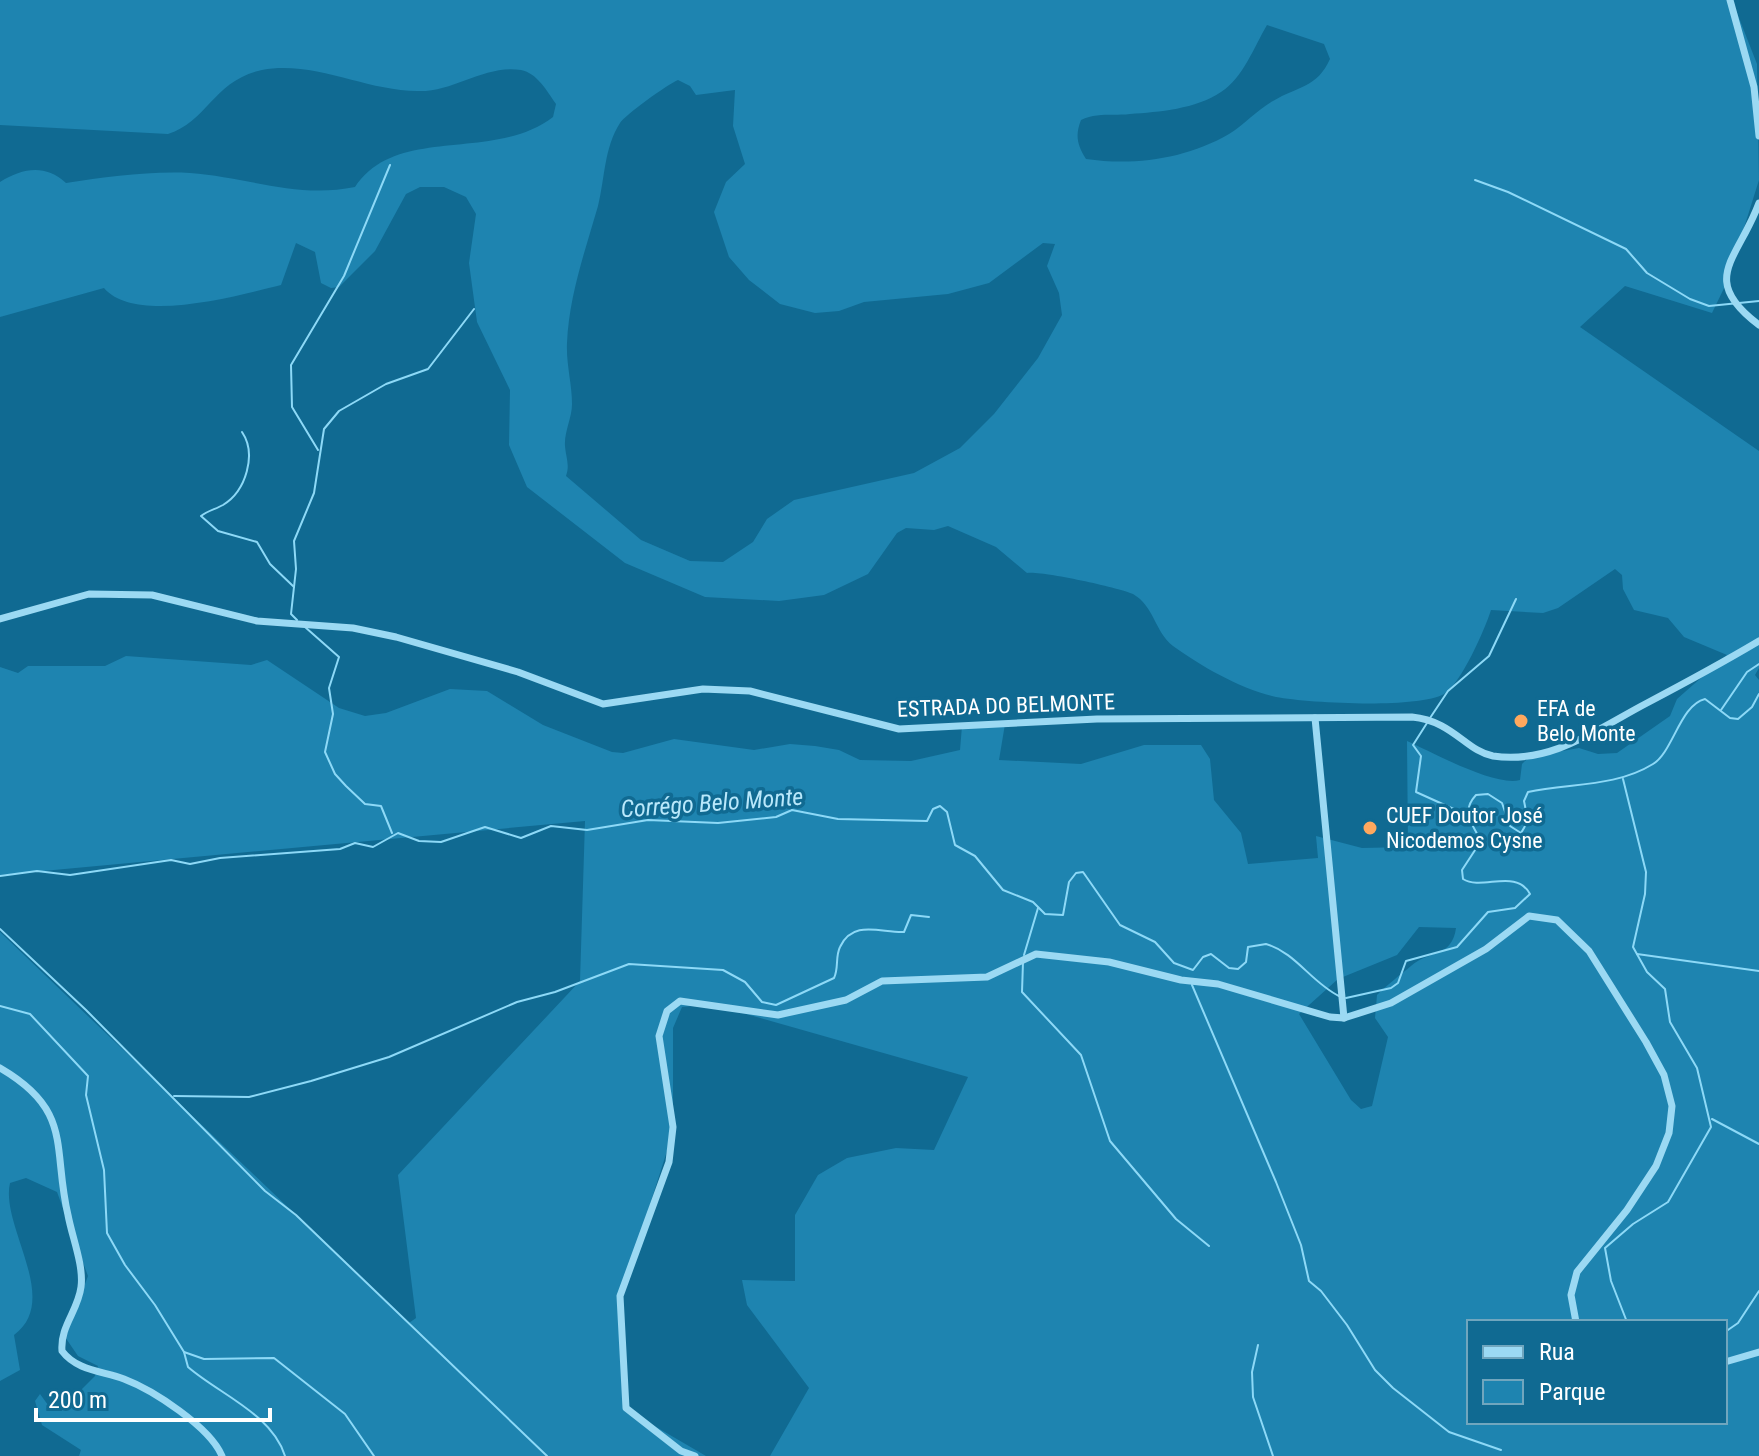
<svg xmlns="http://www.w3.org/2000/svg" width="1759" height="1456" font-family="'Roboto Condensed',sans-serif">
	<rect width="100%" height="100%" fill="#106a92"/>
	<!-- green -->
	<path fill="#1e84b0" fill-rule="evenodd" d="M0,0h1732l25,64 2,116 -32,102 -15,31 -87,-27 -45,41 179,124v217l-4,7 4,5v776h-989l39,-68 -62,-83 -5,-25 53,1v-66l23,-40 29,-17 49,-10 38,2 34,-73 -257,-73 -29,3 -9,21v89l-6,34 -45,141 5,118 79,46h-627l2,-6 -39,-25 -7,-24 5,-7 8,11 15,3 32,-32 3,-10 -20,-10 -13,-19 23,-61 -31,-84 -31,-14 -16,5c-10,43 52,117 4,152l6,35 -20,11v-449l409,391 7,-5 -18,-143 182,-194 5,-160 -585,54v-208l18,6 10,-7h77l21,-10 125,9 16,-5 72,48 26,8 21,-3 64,-24 37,2 56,34 69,27 11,1 51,-14 80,11 36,-6 25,2 24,4 21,10 51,1 49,-11 2,-24 43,-2 -6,36 82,4 63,-19h57l9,14 4,41 27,33 7,31 70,-6 -2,-22 46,12 46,-1 -1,-106c25,11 88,46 113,39l2,-16 7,-7 50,-9 19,6 19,-1 53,-37 7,-17 50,-44 -43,-18 -16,-19 -34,-8 -11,-21 -1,-14 -7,-6 -57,39 -15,5 -52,-3c-6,19 -30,74 -47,84 -27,15 -136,9 -168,3 -35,-8 -74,-30 -103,-51 -18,-14 -19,-40 -40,-52 -12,-6 -94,-24 -106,-21l-31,-26 -48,-21 -14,4 -28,-2 -9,5 -29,41 -44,21 -45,6 -74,-4 -80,-34 -98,-76 -18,-42 1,-55 -33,-68 -8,-59 7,-49 -10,-17 -22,-10h-24l-14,7 -31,57 -36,36 -8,1 -10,-5 -6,-31 -19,-9 -15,42c-41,10 -146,40 -177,3l-104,29v-135c23,-14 45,-18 66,1 41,-6 82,-12 124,-10 57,4 107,26 165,14 42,-63 138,-24 198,-70l3,-13c-9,-13 -19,-31 -35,-34 -34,-6 -66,21 -101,21 -53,1 -105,-31 -158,-21 -48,10 -54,51 -94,64l-168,-9zM1267,25l57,19 6,15c-13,29 -32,27 -57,42 -16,9 -29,24 -44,33 -43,25 -95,32 -143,25 -9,-14 -11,-24 -5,-39 16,-8 32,-4 49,-6 29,-2 66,-5 91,-22 22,-14 33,-45 46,-67zM678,80l12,6 6,9 39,-5 -2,36 12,38 -19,18 -12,30 15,45 20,23 31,24 35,9 24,-2 25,-9 84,-8 41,-11 54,-40 12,1 -8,22 12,27 3,22 -24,43 -44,56 -34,34 -46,25 -120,27 -27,19 -14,23 -30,20 -33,-1 -49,-21 -75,-64c4,-11 0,-18 -1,-30 -1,-14 7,-28 7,-42 0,-20 -6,-40 -5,-61 2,-47 18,-92 31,-137 7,-28 6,-58 22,-83 5,-8 48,-39 58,-43zM1419,927l37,1c-4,30 -27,22 -45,38 -10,8 -25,20 -34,29l-2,23 13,19 -16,69 -11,3 -10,-9 -52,-86 39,-35 59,-24zM1469,1322h256v100h-256z"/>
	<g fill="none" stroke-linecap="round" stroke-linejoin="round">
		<!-- stream -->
		<g stroke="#8dd9f7" stroke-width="2">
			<polyline points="1475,180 1508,192 1626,249 1647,273 1690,299 1709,306 1759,301"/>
			<path d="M242,432c15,22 4,59 -19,73 -7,4 -16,6 -22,11l17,15 39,11 13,22 24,23"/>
			<polyline points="318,450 292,407 291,365 344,276 390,165"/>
			<polyline points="297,620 291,614 296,569 294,541 314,493 324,429 339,411 386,384 428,369 474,309"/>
			<polyline points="305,627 339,657 329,688 333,714 325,752 335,774 346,786 365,804 381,806 392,833"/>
			<polyline points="1721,710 1747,672 1759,664"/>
			<polyline points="1430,718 1448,691 1489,656 1516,599"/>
			<polyline points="1427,723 1413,745 1421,756 1416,792 1467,815"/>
			<polyline points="1623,779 1646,872 1645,894 1633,947 1647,972 1665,989 1670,1022 1697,1068 1711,1127 1668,1202 1633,1224 1605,1248 1611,1281 1627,1322"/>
			<path d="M0,876l37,-5 33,4 101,-15 19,4 30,-6 120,-9 15,-6 18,4 25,-14 21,8 22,1 44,-15 36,11 30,-12 36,4 61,-10 70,3 58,-6 16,-7 46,9 89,2 6,-12 7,-3 7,6 8,33 20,11 28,34 30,12 12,12 18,1 6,-33 7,-9 7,-1 37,53 35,17 19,21 19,7 10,-13 8,-3 18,14 9,1 8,-7 2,-15 18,-3c29,8 46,39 73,52"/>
			<polyline points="0,929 86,1010 265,1191 296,1215 547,1456"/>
			<polyline points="1637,954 1759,971"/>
			<polyline points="1024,955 1038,908"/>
			<polyline points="1023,962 1022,992 1081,1055 1110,1141 1176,1219 1209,1246"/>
			<polyline points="1192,985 1276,1182 1301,1245 1309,1281 1321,1291 1347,1325 1375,1370 1393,1388 1449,1432 1501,1450"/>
			<path d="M1346,998l45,-10 7,-5 8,-22 51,-14 31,-35 27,-4 15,-14c-14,-26 -48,-3 -67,-15l-1,-9 19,-29c-8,-16 -21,-29 -5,-46l12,-1 14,9 8,23 11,7 7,-12 -4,-20 4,-9c42,-9 88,-5 125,-28 20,-12 27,-59 52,-65l25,19 8,1 14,-12 7,-13"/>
			<path d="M0,1006l30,8 58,62 -2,19 18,75 3,63 18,32 30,40 29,47 4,15c31,27 84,47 97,89"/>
			<path d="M174,1096l75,1 62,-16 78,-24 128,-55 38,-10 74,-28 94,6 22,12 17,20 14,3 58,-27c5,-10 1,-21 6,-31 13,-28 41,-14 64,-15l7,-17 18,2"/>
			<polyline points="1712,1119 1759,1144"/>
			<polyline points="1725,1332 1738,1323 1759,1291"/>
			<polyline points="1258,1345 1252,1372 1253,1397 1273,1456"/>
			<polyline points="184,1352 204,1359 274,1358 345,1414 374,1456"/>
		</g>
		<!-- minor -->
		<g stroke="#9bd9f3" stroke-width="7">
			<polyline points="1730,0 1754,87 1759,136"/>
			<path d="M1759,203c-21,57 -61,76 0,122"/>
			<path d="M0,619l89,-25 63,1 105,26 96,7 43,9 122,35 85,32 100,-15 47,2 149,38 198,-10 315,-2c41,4 54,34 81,39 58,9 106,-28 154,-53 38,-20 75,-40 112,-62"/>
			<polyline points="1315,718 1344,1018"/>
			<path d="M0,1068c74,43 52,80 68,147 4,22 16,51 13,72 -3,24 -21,39 -19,64 15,20 41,20 62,28 29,11 86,48 98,77"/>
			<polyline points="1725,1362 1759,1352"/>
			<polyline points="695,1456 681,1451 626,1408 620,1296 669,1162 673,1127 659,1036 667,1011 680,1001 778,1015 846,1000 882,981 987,977 1036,954 1109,962 1181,980 1218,984 1330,1017 1344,1018 1391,1003 1486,949 1529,916 1557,920 1589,951 1646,1042 1664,1075 1672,1106 1669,1133 1656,1166 1627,1210 1577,1272 1571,1295 1576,1322"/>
		</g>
	</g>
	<!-- markers -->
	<g fill="#ffa85e" stroke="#106a92" stroke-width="3">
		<circle cx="1521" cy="721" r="8"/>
		<circle cx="1370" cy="828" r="8"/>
	</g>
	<g text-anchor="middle" stroke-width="7" stroke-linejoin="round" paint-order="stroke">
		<!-- street labels -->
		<g font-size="22" fill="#fff" stroke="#106a92">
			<text transform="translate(1006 705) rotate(-2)" y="8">ESTRADA DO BELMONTE</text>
		</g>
		<!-- poi labels -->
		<g font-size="22" fill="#fff" stroke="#106a92" text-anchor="start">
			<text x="1537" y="716">EFA de<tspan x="1537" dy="25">Belo Monte</tspan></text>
			<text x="1386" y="823">CUEF Doutor José<tspan x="1386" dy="25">Nicodemos Cysne</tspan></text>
		</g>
		<!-- water labels -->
		<g font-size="24" font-style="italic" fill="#b9e8fb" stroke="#106a92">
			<text transform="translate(712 803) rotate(-4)" y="8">Corrégo Belo Monte</text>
		</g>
	</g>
	<!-- legend -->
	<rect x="1467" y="1320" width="260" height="104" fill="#106a92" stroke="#70a6be" stroke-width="2"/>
	<rect x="1483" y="1346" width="40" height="12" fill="#9bd9f3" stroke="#70a6be" stroke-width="2"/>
	<text x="1539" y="1360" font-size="24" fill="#ffffff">Rua</text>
	<rect x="1483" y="1380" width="40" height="24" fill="#1e84b0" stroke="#70a6be" stroke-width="2"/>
	<text x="1539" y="1400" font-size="24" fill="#ffffff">Parque</text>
	<!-- scale -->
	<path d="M36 1408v12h234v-12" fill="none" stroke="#ffffff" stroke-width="4"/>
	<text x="48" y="1408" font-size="24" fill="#ffffff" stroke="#106a92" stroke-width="6" paint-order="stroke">200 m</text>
</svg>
